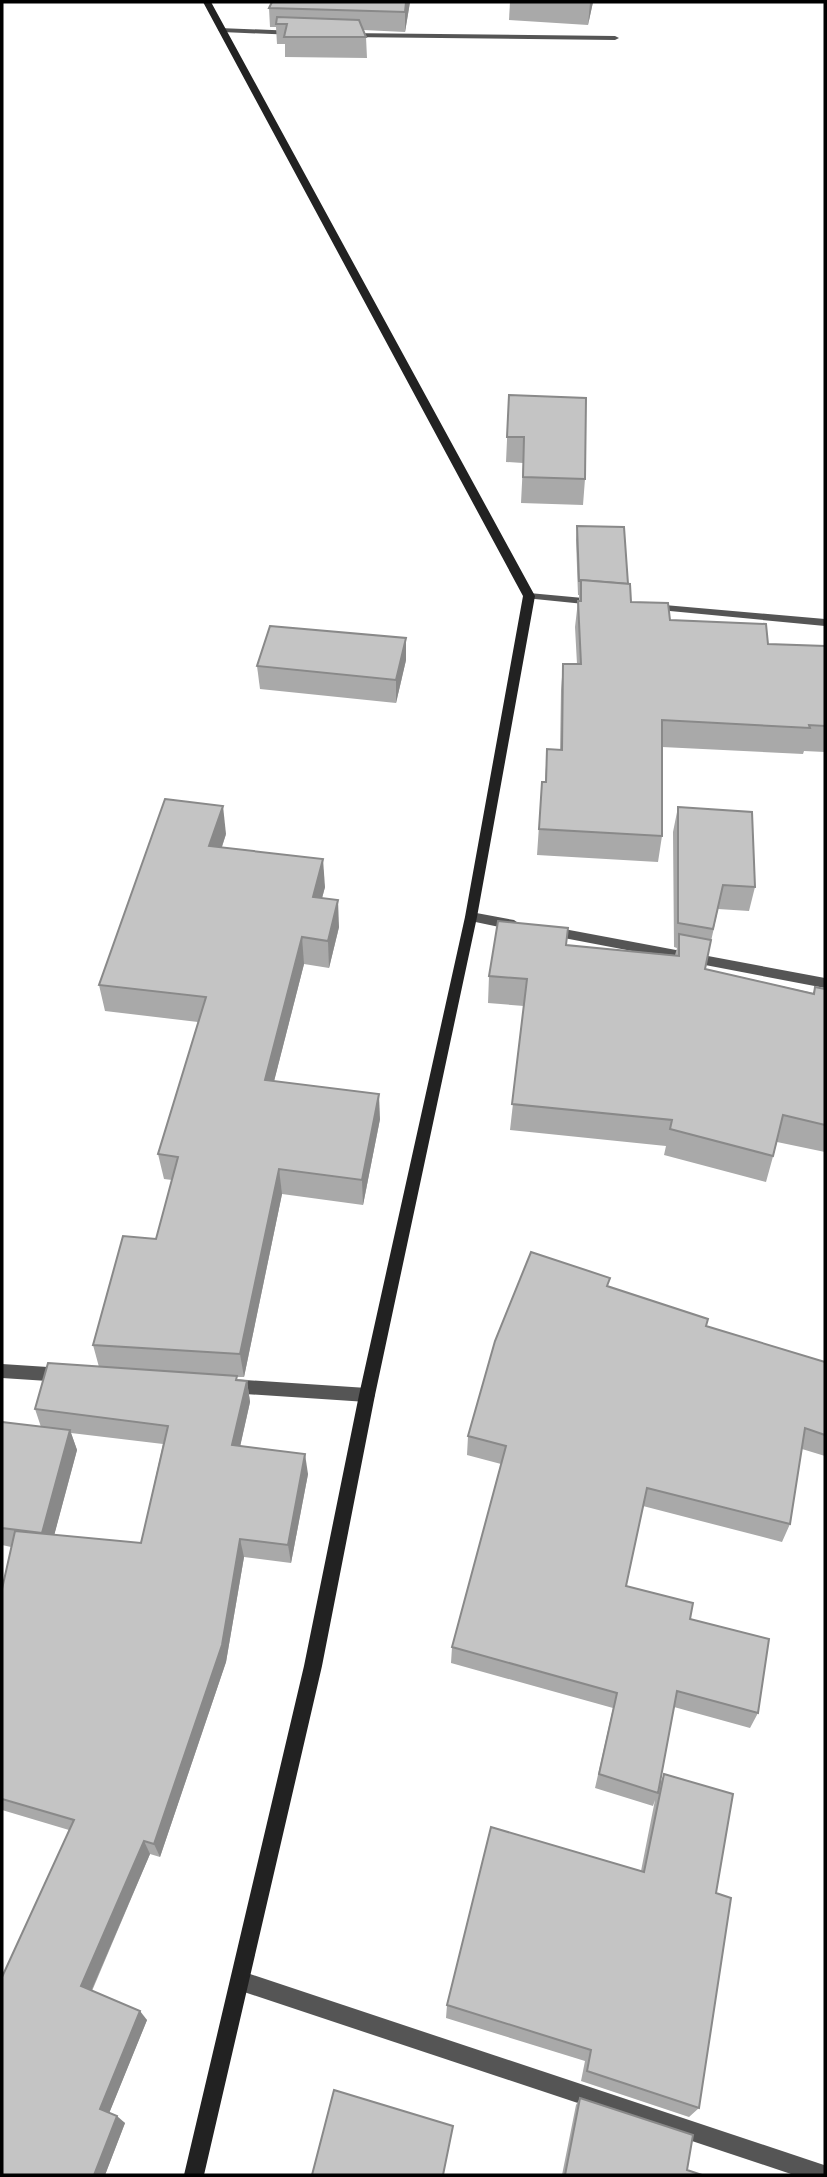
<svg xmlns="http://www.w3.org/2000/svg" width="827" height="2177" font-family="Poppins,sans-serif">
	<rect width="100%" height="100%" fill="#fff"/>
	<g fill="none" stroke-linecap="round" stroke-linejoin="round">
		<!-- street -->
		<g fill="#555" fill-rule="evenodd">
			<polygon points="219,28 296,31 300,33 296,35 222,32 218,30"/>
			<polygon points="344,33 615,36 619,38 615,40 347,37 343,35"/>
			<polygon points="529,593 594,599 600,602 594,605 525,598 525,594"/>
			<polygon points="653,604 825,619 825,626 649,609 647,607"/>
			<polygon points="471,912 514,920 521,925 514,930 466,920 465,917"/>
			<polygon points="548,926 825,978 825,988 543,934 541,931 543,928"/>
			<polygon points="2,1364 63,1368 69,1370 71,1375 69,1380 63,1382 2,1378"/>
			<polygon points="230,1379 367,1388 373,1390 375,1395 373,1400 367,1402 230,1393 224,1391 222,1386 224,1381"/>
			<polygon points="241,1971 824,2165 825,2175 794,2175 241,1991 234,1988 231,1981 234,1974"/>
		</g>
		<!-- secondary -->
		<polygon fill="#222" fill-rule="evenodd" points="203,2 211,2 535,596 477,917 375,1395 322,1666 204,2175 184,2175 304,1666 359,1395 465,917 523,596"/>
	</g>
	<!-- wall -->
	<g fill="#a9a9a9" fill-rule="evenodd">
		<polygon points="410,2 405,32 363,30 366,37 367,58 285,57 285,44 277,44 276,27 270,27 269,8"/>
		<polygon points="510,2 593,2 588,25 509,20"/>
		<polygon points="509,395 585,479 583,505 521,503 523,463 506,462"/>
		<polygon points="577,526 628,584 631,602 670,620 768,644 825,646 825,752 804,751 803,754 662,747 662,836 658,862 537,855 542,782 545,782 547,749 560,750 561,690 563,664 577,664 575,627 578,601 579,601 579,595 578,595 576,540"/>
		<polygon points="406,660 396,703 260,689 257,666"/>
		<polygon points="678,807 755,887 749,911 718,909 705,969 813,993 815,987 825,989 825,1152 777,1142 766,1182 664,1155 666,1146 510,1130 524,1006 488,1003 489,976 566,945 675,955 677,948 674,947 673,832"/>
		<path d="M226,834l-4,13 103,40 -3,11 17,29 -10,41 -25,-4 -30,117 106,38 -17,86 -81,-11 -38,183h-7v3l10,1 3,21 -10,44 68,28 -17,89 -47,-6 -18,105 -66,195 -10,-3 -58,137 55,29 -38,93 16,10 -20,52 -36,-345 -67,-20v-221l9,-42 -9,-2v-123l39,5 -6,-18 64,-42 -6,-22 63,-106 16,-59 -8,-1 -6,-25 40,-132 -93,-11 -6,-26zM71,1433l92,11 -22,99 -87,-8 23,-85z"/>
		<polygon points="609,1286 706,1327 825,1362 825,1456 802,1449 790,1524 782,1542 643,1506 626,1586 690,1619 758,1713 750,1728 674,1707 659,1786 664,1774 716,1893 699,2108 689,2117 581,2081 585,2061 446,2018 447,2005 641,1871 655,1800 653,1806 595,1788 613,1708 451,1663 452,1647 501,1464 467,1455 468,1436"/>
		<polygon points="580,2098 687,2170 702,2175 562,2175 576,2105"/>
	</g>
	<!-- shaded-wall -->
	<g fill="#898989">
		<polygon points="406,2 410,2 405,32 405,12"/>
		<polygon points="590,2 593,2 588,25 590,3"/>
		<polygon points="406,638 406,660 396,703 396,680"/>
		<polygon points="223,806 226,834 213,873 209,846"/>
		<polygon points="323,859 325,887 315,924 313,897"/>
		<polygon points="338,900 339,927 329,968 328,941"/>
		<polygon points="302,937 304,964 268,1105 265,1080"/>
		<polygon points="379,1094 380,1119 363,1205 362,1180"/>
		<polygon points="279,1169 282,1194 244,1377 240,1354"/>
		<polygon points="247,1381 250,1402 236,1465 232,1445"/>
		<polygon points="70,1430 77,1450 50,1551 42,1533"/>
		<polygon points="305,1454 308,1474 291,1563 288,1545"/>
		<polygon points="240,1539 244,1557 226,1662 160,1857 154,1844"/>
		<polygon points="144,1841 150,1854 89,1996 81,1986"/>
		<polygon points="140,2011 147,2020 108,2116 100,2109"/>
		<polygon points="117,2116 125,2123 105,2175 94,2175"/>
	</g>
	<!-- building -->
	<g fill="#c4c4c4" stroke="#898989" stroke-width="2">
		<polygon points="272,2 406,2 405,12 269,8"/>
		<polygon points="277,17 359,20 366,37 284,37 287,24 276,24"/>
		<polygon points="509,395 586,398 585,479 523,477 524,437 507,437"/>
		<polygon points="577,526 624,527 628,584 581,580 581,581 579,581"/>
		<polygon points="581,580 630,584 631,602 668,603 670,620 766,624 768,644 825,646 825,726 809,725 810,728 662,720 662,836 539,829 542,782 546,782 547,749 562,750 563,664 581,664 578,601 581,601"/>
		<polygon points="270,626 406,638 396,680 257,666"/>
		<polygon points="165,799 223,806 209,846 323,859 313,897 338,900 328,941 302,937 265,1080 379,1094 362,1180 279,1169 240,1354 93,1345 123,1236 156,1239 178,1157 158,1154 206,997 99,985"/>
		<polygon points="678,807 752,812 755,887 723,885 713,929 678,923"/>
		<polygon points="498,921 568,928 566,945 679,956 679,934 711,940 705,969 814,994 815,987 825,989 825,1125 783,1115 773,1156 670,1129 672,1120 512,1104 527,979 489,976"/>
		<polygon points="531,1252 610,1278 607,1286 708,1319 706,1326 825,1362 825,1435 805,1428 790,1524 647,1488 626,1586 693,1603 690,1619 769,1639 758,1713 677,1691 658,1793 599,1774 617,1693 452,1647 506,1446 468,1436 495,1341"/>
		<polygon points="48,1363 237,1376 236,1380 247,1381 232,1445 305,1454 288,1545 240,1539 222,1645 154,1844 144,1841 81,1986 140,2011 100,2109 117,2116 94,2175 2,2175 2,1977 74,1820 2,1799 2,1589 15,1531 141,1543 168,1426 35,1409"/>
		<polygon points="2,1422 70,1430 42,1533 2,1528"/>
		<polygon points="664,1774 733,1794 716,1893 731,1898 699,2108 587,2071 591,2050 447,2005 491,1827 644,1872"/>
		<polygon points="334,2090 453,2126 443,2175 312,2175"/>
		<polygon points="580,2098 693,2135 687,2170 702,2175 565,2175"/>
	</g>
	<!-- border -->
	<rect width="827" height="2177" fill="none" stroke="#000000" stroke-width="7"/>
</svg>
